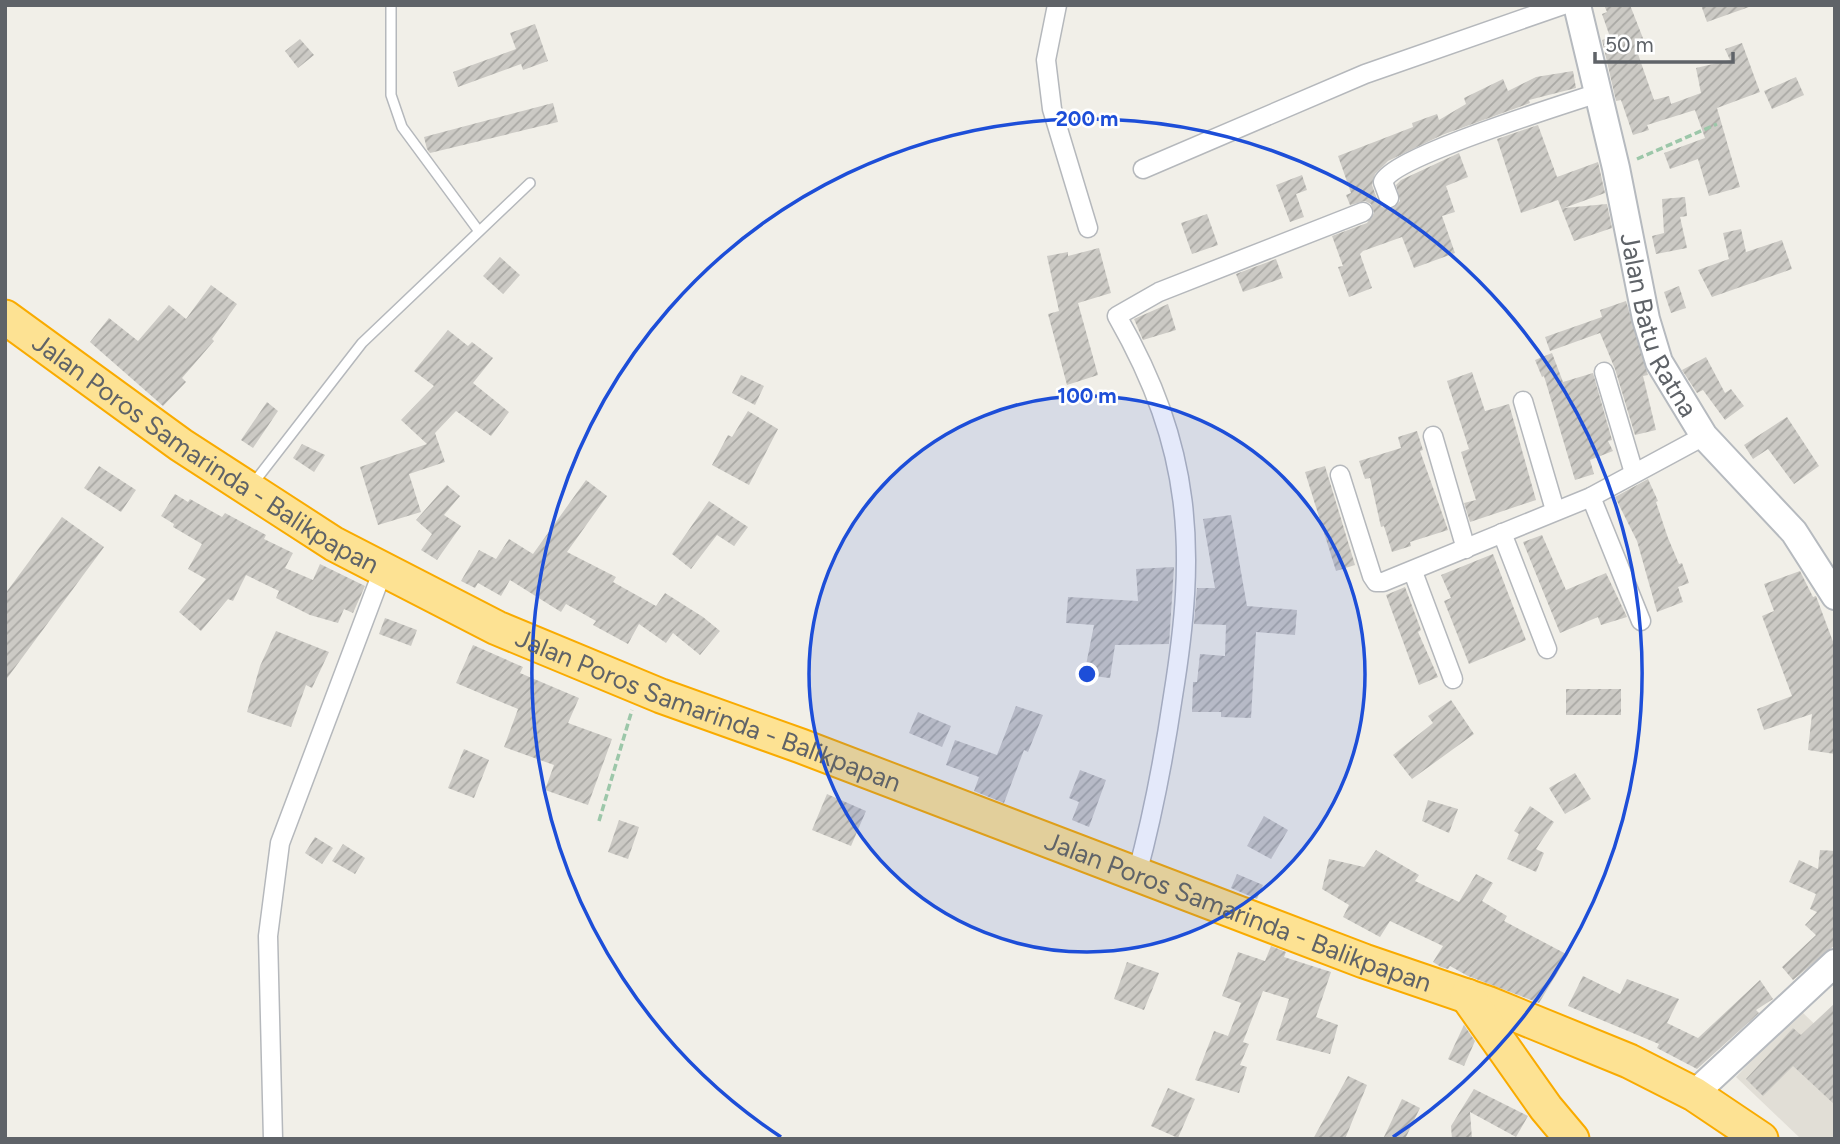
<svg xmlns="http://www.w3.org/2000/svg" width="1840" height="1144" font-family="Figtree,sans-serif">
	<defs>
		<pattern id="building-hatch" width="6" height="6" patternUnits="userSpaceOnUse" patternTransform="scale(1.75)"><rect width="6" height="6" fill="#cccac5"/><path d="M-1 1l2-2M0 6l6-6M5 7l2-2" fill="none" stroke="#a9a8a4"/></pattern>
	</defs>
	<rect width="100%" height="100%" fill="#f1efe8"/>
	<!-- education -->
	<polygon fill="#e1ded6" points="1800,1010 1835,1044 1835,1139 1801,1139 1736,1077"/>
	<!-- building -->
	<g fill="url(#building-hatch)">
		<polygon points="1604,5 1630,5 1648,51 1638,54 1654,100 1669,96 1671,104 1701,93 1696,68 1730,60 1725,49 1742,43 1760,92 1717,108 1740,187 1709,196 1698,159 1670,169 1664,153 1705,138 1695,110 1647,125 1649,130 1633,135 1621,100 1616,101 1602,40 1610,37 1602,14 1607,12"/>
		<polygon points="1701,5 1748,5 1749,7 1707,22"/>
		<polygon points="535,24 548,61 523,70 521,64 458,87 453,72 516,49 510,33"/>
		<polygon points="300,39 314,55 298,68 285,51"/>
		<polygon points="1573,71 1576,88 1529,100 1530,103 1442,135 1388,161 1375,174 1372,185 1378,202 1382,207 1392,209 1400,201 1396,185 1401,180 1459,153 1468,177 1446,186 1455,212 1442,216 1455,253 1414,268 1402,237 1363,251 1360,254 1372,288 1349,297 1338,267 1343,266 1332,236 1367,223 1374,213 1371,204 1365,201 1350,205 1346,195 1351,193 1338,156 1413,127 1412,123 1437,114 1439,120 1466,104 1464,98 1503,79 1508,91 1536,77"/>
		<polygon points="1796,77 1804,95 1772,109 1764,91"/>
		<polygon points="553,103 558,122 430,153 427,149 424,137"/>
		<polygon points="1538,125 1557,177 1598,162 1605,193 1564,208 1607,204 1612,228 1574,241 1558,200 1521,213 1497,139"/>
		<polygon points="1302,175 1307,190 1296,194 1304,217 1290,222 1276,185"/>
		<polygon points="1685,197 1687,216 1680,217 1687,248 1656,254 1652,236 1664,233 1662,199"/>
		<polygon points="1207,214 1218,245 1192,254 1181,223"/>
		<polygon points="1741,229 1746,252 1782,240 1792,269 1712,297 1698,270 1729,259 1723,233"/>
		<polygon points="1099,248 1111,293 1078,303 1098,375 1067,385 1048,314 1059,311 1047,256 1068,252 1068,256"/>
		<polygon points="500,257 520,275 503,294 483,276"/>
		<polygon points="1276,259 1283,278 1243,292 1236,274"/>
		<polygon points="211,285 237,304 212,339 214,341 182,378 186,382 163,406 90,342 109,318 138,341 169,305 186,319"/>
		<polygon points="1679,286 1686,308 1671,313 1664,292"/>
		<polygon points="1626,301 1648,375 1643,376 1656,430 1635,435 1615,369 1600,333 1550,351 1545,337 1602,317 1600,310"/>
		<polygon points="1168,304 1176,330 1143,340 1134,319"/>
		<polygon points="448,330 468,346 472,342 493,358 473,383 509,412 491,436 456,411 435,433 445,462 409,474 421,512 378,525 360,467 427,444 401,420 434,386 414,371"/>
		<polygon points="1552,353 1563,382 1593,373 1612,440 1608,441 1613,451 1590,460 1594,474 1575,480 1544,376 1542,377 1535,360"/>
		<polygon points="1706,357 1725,393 1731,389 1744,406 1725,420 1703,390 1697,393 1682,370"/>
		<polygon points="1472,372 1485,411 1509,404 1536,500 1470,522 1464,503 1476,500 1461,452 1469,449 1447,381"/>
		<polygon points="741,375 764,386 755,405 732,393"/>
		<polygon points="267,402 278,411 253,448 241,440"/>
		<polygon points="748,411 778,429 749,485 712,465 728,435 732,437"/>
		<polygon points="1787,417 1819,466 1794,484 1768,449 1753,459 1744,445"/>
		<polygon points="1417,431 1423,450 1420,451 1448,530 1410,542 1411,546 1392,552 1384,526 1381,527 1370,478 1365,479 1359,461 1401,448 1398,437"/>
		<polygon points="302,444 325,455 314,472 293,458"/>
		<polygon points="99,466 136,490 121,512 84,488"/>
		<polygon points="1325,466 1355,565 1336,571 1305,472"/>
		<polygon points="1648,479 1658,501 1656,502 1668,538 1679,564 1682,563 1689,583 1678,587 1683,602 1657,612 1637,541 1615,497"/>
		<polygon points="586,480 607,496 567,552 616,577 613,582 656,606 665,593 703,617 720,631 700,655 673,633 666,643 639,624 628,644 593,625 596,621 566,604 561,612 510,580 501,596 478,583 475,588 461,581 479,550 496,559 509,539 533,554"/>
		<polygon points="447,485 460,496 444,515 461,526 437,560 421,550 432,534 416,520"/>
		<polygon points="175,494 188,502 190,499 222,517 225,513 266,535 264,539 293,553 285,568 313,580 320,564 365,586 353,613 344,609 338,623 310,615 276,598 279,591 246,575 233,601 228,599 201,631 179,612 206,579 188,569 202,544 173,527 174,524 161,516"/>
		<polygon points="709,501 748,527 734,546 717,535 691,569 672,554"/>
		<polygon points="1231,515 1247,606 1297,610 1295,635 1256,632 1251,718 1221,717 1221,712 1192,712 1193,682 1197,682 1200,654 1225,656 1226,625 1194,624 1197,588 1215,588 1203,519"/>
		<polygon points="62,517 104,547 5,681 5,594"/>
		<polygon points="1542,535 1566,590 1606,573 1627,617 1601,625 1598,617 1560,633 1523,542"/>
		<polygon points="1493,554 1526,640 1469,664 1444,601 1451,598 1441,575"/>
		<polygon points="1174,567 1169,644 1115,645 1110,678 1084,675 1094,625 1066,623 1068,597 1138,601 1136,569"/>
		<polygon points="1800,571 1813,597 1816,596 1835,647 1835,754 1808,750 1812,714 1764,730 1757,709 1792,696 1762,616 1774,611 1764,584"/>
		<polygon points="1405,587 1421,630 1418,632 1438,677 1419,685 1386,595"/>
		<polygon points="385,618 417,630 411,646 379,634"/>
		<polygon points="276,631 329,652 312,688 306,685 291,727 247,712 260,666"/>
		<polygon points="473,645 523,667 520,673 579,698 568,723 612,739 588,805 545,790 554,765 504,747 518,709 456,683"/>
		<rect x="1566" y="689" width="55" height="26"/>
		<polygon points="1451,700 1474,734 1412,779 1393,755 1433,723 1428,716"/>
		<polygon points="1016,706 1043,715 1028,752 1024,750 1004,803 974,791 979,777 946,765 955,740 997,755"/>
		<polygon points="918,712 951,726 942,747 909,733"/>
		<polygon points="464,749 489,760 474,798 448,788"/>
		<polygon points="1080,770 1106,780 1089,827 1072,820 1079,802 1069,798"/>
		<polygon points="1575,773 1591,799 1565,814 1549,788"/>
		<polygon points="827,794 866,811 851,846 812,830"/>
		<polygon points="1428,800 1458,809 1449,833 1422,821"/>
		<polygon points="1530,806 1554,822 1536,849 1544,853 1536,872 1507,859 1519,834 1514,831"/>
		<polygon points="1264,816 1288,830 1271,859 1247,846"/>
		<polygon points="619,820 639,827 628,859 608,852"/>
		<polygon points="315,837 333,848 322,864 305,853"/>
		<polygon points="343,844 365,858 355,874 332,861"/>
		<polygon points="1376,850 1419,875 1415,881 1459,902 1476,874 1493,883 1482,901 1507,916 1504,921 1568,955 1539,1003 1468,976 1450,966 1448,969 1441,967 1433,962 1443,946 1390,921 1380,937 1343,917 1349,905 1322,889 1329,859 1364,867"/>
		<polygon points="1820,850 1835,851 1835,945 1793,980 1782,967 1816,935 1805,925 1817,912 1810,909 1816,894 1789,882 1799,860 1818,869"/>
		<polygon points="1237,874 1263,885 1257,899 1231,888"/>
		<polygon points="1271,946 1286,952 1284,957 1331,972 1316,1017 1338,1025 1330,1054 1276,1040 1289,999 1263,991 1243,1042 1249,1044 1240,1065 1247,1067 1239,1093 1195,1080 1214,1031 1228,1036 1241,1003 1222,996 1238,952 1265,961"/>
		<polygon points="1127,962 1159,973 1144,1010 1114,999"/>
		<polygon points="1583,976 1620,994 1627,979 1679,999 1667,1023 1698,1038 1760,980 1773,999 1756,1010 1759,1013 1697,1069 1657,1048 1659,1044 1568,1006"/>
		<polygon points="1835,1003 1835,1105 1793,1066 1763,1096 1746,1079 1793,1028 1801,1035"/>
		<polygon points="1464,1025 1475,1041 1464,1066 1448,1059"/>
		<polygon points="1348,1076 1367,1085 1345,1139 1313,1139"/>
		<polygon points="1168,1088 1195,1099 1178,1138 1151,1126"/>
		<polygon points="1474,1089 1528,1116 1516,1137 1470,1112 1472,1139 1452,1139 1451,1126"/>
		<polygon points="1402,1099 1420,1108 1405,1139 1383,1139"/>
	</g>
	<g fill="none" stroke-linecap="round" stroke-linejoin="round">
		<defs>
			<g id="lane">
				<polyline points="391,5 391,95 402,127 478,230"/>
				<polyline points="252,485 362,343 530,183"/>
			</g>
			<g id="street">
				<polyline points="1057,5 1046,60 1052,109 1088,228"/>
				<polyline points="1143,169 1365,74 1563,5"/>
				<path d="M1389,198l-6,-16c11,-26 180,-77 215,-89"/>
				<polyline points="1604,372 1634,473"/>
				<polyline points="1523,401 1555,510"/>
				<polyline points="1433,436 1466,549"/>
				<polyline points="1340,475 1372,576 1376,582 1383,582 1591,497 1704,436"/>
				<polyline points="1591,497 1641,621"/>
				<polyline points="1502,533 1547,649"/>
				<polyline points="1413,572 1453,679"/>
				<path d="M1137,874c16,-59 27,-117 36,-178 24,-147 20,-247 -56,-380l42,-24 204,-80"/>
				<polyline points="273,1139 268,936 280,843 383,570"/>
			</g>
			<g id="secondary">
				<path id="s1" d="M1577,5l39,163 30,151 13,43 45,74 90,96 41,64"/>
				<polyline points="1694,1094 1835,963"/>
			</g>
			<g id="highway">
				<path id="s2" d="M5,317l176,128 153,99 163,84 164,68 140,50 563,215 123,42 142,58 65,33 67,45"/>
				<polyline points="1467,996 1546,1108 1572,1139"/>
			</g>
		</defs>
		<!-- lane casing -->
		<use href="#lane" stroke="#b5b8bc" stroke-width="12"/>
		<!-- street casing -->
		<use href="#street" stroke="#b5b8bc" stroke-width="21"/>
		<!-- secondary casing -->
		<use href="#secondary" stroke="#b6babf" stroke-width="30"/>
		<!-- highway casing -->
		<use href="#highway" stroke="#f9ab00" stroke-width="37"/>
		<!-- path -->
		<g stroke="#9cc7a9" stroke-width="3.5" stroke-dasharray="7 3.5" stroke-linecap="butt">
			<polyline points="1637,159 1717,124"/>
			<polyline points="599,821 632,710"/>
		</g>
		<!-- lane -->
		<use href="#lane" stroke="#fff" stroke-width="9"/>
		<!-- street -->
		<use href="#street" stroke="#fff" stroke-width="18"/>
		<!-- secondary -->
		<use href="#secondary" stroke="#fff" stroke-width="26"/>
		<!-- highway -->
		<use href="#highway" stroke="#fde293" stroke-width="33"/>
	</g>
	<!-- distance rings -->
	<circle cx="1087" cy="674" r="278" fill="#1d4ed8" fill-opacity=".12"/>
	<g fill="none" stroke="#1d4ed8" stroke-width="3.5">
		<circle cx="1087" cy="674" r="278"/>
		<path d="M781 1137A555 555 0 1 1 1393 1137"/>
	</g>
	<g text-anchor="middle" stroke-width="5" stroke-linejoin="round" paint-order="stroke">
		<!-- street labels -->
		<g font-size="26" fill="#5f6368" stroke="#fff">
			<text dy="9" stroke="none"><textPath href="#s1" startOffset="331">Jalan Batu Ratna</textPath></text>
			<text dy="9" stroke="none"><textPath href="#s2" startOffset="243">Jalan Poros Samarinda - Balikpapan</textPath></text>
			<text dy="9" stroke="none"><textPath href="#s2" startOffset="810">Jalan Poros Samarinda - Balikpapan</textPath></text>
			<text dy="9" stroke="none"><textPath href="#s2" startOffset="1377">Jalan Poros Samarinda - Balikpapan</textPath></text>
		</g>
	</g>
	<circle cx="1087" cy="674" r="10" fill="#1d4ed8" stroke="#fff" stroke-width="3.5"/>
	<g font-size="21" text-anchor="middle" font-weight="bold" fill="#1d4ed8" stroke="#fff" stroke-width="5" stroke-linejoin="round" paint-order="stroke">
		<text x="1087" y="126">200 m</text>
		<text x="1087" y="403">100 m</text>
	</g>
	<!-- border -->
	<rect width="1840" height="1144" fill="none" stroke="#5f6368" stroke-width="14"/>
	<!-- scale -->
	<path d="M1595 52v10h138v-10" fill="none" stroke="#5f6368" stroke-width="3.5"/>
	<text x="1605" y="52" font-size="21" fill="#5f6368" stroke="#ffffff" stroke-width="5" paint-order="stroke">50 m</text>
</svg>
